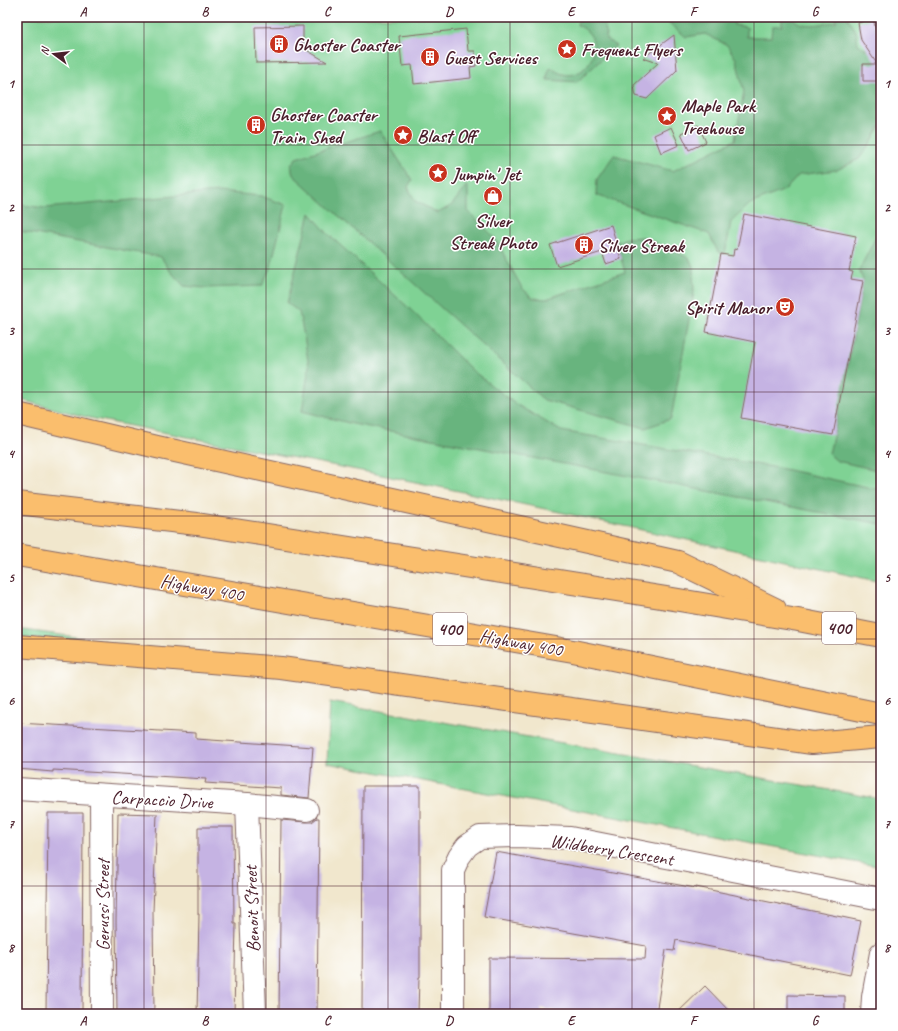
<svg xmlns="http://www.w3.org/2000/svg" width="898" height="1031" font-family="Caveat,sans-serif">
	<rect width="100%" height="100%" fill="#fff"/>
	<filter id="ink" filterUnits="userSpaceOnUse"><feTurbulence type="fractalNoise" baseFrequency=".025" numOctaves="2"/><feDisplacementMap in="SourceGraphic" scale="8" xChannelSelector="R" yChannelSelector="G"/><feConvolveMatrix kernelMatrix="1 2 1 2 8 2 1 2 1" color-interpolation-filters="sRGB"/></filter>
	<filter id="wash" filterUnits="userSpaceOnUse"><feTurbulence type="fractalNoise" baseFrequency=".012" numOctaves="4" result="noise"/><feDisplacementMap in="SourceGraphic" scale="16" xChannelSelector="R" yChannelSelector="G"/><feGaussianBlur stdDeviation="0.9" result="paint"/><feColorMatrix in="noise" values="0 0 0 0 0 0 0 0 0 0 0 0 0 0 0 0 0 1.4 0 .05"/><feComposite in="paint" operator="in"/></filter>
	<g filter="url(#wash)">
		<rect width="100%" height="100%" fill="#f1e7cd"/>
		<!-- green -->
		<g fill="#7fd294" stroke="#647860">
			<polygon points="17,17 881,17 881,582 550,510 367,472 90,418 17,399"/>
			<polygon points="17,629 105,641 17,638"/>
			<polygon points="330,702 881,799 881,867 327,763"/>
		</g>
		<!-- forest -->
		<g fill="#67b47e" stroke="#586a54">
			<path d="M590,17h6l7,4 4,14 -2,1 3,5h1l7,5 -39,36 -30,-2 1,-8 3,-5c30,28 64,-27 26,-42l1,-4z"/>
			<path d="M669,17h65v8l13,2v10h24l1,-11h10v-9h10c9,13 30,6 44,5v-5h11l9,14 2,13 18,12 5,-7v76l-9,16 -13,18 -22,11 -38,5 -14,15 -35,14 -19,18 -6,32 -7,-2 -9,-18 -113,-39 1,-16 17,-24 59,16 62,-31 9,-48 -8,-33 -9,-14 -22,-11 -19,3 -18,-15z"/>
			<polygon points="380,131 412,180 408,187 415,201 438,213 452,205 466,186 468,187 468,211 495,238 522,288 533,298 546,299 625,272 616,242 627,238 643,237 689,258 693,266 694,292 671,419 645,428 544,400 293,175 291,165 296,158"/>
			<polygon points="218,192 261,196 286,205 271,266 262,286 205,288 184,286 170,271 161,257 24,232 17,229 17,206 22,205 45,208"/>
			<polygon points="310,213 328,234 411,310 473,371 514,403 561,431 784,469 881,490 881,524 353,424 302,411 309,367 304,336 299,312 287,303"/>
			<polygon points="881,227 881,471 837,461 829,454 842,397 863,280 859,270"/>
		</g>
		<g id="blocks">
			<!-- building -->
			<g fill="#c5b3e3">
				<polygon points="873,18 876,30 881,34 881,81 863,81 863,64 877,64 861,40 858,23"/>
				<polygon points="303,26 303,48 327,62 256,63 255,27"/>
				<polygon points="466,29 468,51 475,51 476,66 470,67 471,78 414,84 412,65 402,66 399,36"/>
				<polygon points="674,35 677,70 647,99 636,96 634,85 658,63 643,58"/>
				<polygon points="698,125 706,142 689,150 681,133"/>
				<polygon points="671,127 679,145 661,153 654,135"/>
				<polygon points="744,214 856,236 849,271 853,272 851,279 863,281 833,435 741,418 755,342 706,332 721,254 733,256 734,249 737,250"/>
				<polygon points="611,225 621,259 606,264 602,252 557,266 550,245"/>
				<polygon points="17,723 196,733 196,739 313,747 309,798 281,795 281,788 205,783 206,779 53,770 53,772 17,769"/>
				<polygon points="363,786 420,786 420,977 419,977 418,1014 362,1014"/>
				<polygon points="48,813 83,813 82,1014 46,1014"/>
				<polygon points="118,813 157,814 153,911 154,1014 117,1014 116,920"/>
				<polygon points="317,818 319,818 317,1014 279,1014 281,820 306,822 312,822"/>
				<polygon points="198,827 233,827 234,924 236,924 234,1014 197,1014 199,914 198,914"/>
				<polygon points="496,852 696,888 696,887 861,921 850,975 676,940 674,951 666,950 656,1014 570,1014 541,1008 541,1014 489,1014 489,958 645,959 646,946 484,917"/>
				<polygon points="705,986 732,1014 676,1014"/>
				<polygon points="788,995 845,996 845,1014 788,1014"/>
			</g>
		</g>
	</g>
	<g filter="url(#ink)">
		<use href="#blocks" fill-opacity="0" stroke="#846564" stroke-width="1"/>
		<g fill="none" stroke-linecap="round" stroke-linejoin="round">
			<defs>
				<g id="minor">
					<polyline points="17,789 247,804 307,810"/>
					<polyline points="101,795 102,1014"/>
					<polyline points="247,804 255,1014"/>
					<polyline points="453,1014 453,870 459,857 467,846 480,837 516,836 570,838 881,899"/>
					<polyline points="872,1014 873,997 881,953"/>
				</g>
				<g id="highway">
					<polyline points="17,414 157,447 678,562 775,609"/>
					<polyline points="17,503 197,524 673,599 798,620 881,636"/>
					<polyline points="17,555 573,651 881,714"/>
					<polyline points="17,646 281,668 812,743 881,737"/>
				</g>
			</defs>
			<!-- minor casing -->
			<use href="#minor" stroke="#846564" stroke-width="24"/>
			<!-- highway casing -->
			<use href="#highway" stroke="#846564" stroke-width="24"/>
			<!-- minor -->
			<use href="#minor" stroke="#fff" stroke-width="22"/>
			<!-- highway -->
			<use href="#highway" stroke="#fabe6d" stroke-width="22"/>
		</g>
	</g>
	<!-- grid -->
	<path fill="none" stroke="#4a1f2b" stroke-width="1" stroke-opacity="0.55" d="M144,17v997M266,17v997M388,17v997M510,17v997M632,17v997M754,17v997M17,145h864M17,269h864M17,392h864M17,516h864M17,639h864M17,762h864M17,886h864"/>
	<!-- icons -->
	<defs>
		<symbol id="building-disc" viewBox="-11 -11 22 22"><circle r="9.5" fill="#c8321e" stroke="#fff"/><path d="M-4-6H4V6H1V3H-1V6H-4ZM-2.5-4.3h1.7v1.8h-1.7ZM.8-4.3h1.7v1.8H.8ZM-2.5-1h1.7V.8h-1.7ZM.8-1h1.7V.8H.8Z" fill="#fff"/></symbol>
		<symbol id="sight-disc" viewBox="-11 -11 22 22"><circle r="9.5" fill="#c8321e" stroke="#fff"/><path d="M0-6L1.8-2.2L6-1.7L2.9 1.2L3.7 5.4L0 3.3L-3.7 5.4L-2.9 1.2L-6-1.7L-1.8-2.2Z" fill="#fff"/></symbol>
		<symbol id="shop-disc" viewBox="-11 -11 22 22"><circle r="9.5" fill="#c8321e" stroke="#fff"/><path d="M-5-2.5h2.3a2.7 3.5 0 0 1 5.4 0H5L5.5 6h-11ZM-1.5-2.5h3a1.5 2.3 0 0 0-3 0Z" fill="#fff"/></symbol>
		<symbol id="theatre-disc" viewBox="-11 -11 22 22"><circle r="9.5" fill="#c8321e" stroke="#fff"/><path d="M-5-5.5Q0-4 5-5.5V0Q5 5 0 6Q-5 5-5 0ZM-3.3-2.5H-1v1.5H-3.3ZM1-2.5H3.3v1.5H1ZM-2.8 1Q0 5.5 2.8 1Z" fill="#fff"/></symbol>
	</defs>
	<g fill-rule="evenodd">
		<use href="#building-disc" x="268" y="33" width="22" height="22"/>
		<use href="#sight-disc" x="556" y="38" width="22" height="22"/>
		<use href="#building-disc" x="419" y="46" width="22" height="22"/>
		<use href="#sight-disc" x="656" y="105" width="22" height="22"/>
		<use href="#building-disc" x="245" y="114" width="22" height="22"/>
		<use href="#sight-disc" x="392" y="124" width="22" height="22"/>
		<use href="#sight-disc" x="427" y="162" width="22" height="22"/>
		<use href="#shop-disc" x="482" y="185" width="22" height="22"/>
		<use href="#building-disc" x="573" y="234" width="22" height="22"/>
		<use href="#theatre-disc" x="774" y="296" width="22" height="22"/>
	</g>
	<g text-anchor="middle" stroke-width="3" stroke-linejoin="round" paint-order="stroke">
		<!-- shield labels -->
		<g fill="#fff" stroke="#80626b" stroke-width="1">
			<rect x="822" y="612" width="34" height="32" rx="3"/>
			<rect x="433" y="613" width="34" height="32" rx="3"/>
		</g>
		<g font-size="18" font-weight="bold" fill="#4a1f2b">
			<text x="839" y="634">400</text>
			<text x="450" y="635">400</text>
		</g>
		<!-- poi labels -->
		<g font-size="19" font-weight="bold" fill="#4a1f2b" stroke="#fff" text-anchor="start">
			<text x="293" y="51">Ghoster Coaster</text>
			<text x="581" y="56">Frequent Flyers</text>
			<text x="444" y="64">Guest Services</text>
			<text x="681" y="112">Maple Park<tspan x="681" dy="22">Treehouse</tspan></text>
			<text x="270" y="121">Ghoster Coaster<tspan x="270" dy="22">Train Shed</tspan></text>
			<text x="417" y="142">Blast Off</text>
			<text x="452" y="180">Jumpin' Jet</text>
			<text x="493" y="227" text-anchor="middle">Silver<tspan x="493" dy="22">Streak Photo</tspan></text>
			<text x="598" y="252">Silver Streak</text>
			<text x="771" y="314" text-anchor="end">Spirit Manor</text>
		</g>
		<!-- street labels -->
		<g font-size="19" fill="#4a1f2b" stroke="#fff">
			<text transform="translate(202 587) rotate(10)" y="7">Highway 400</text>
			<text transform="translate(521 642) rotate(10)" y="7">Highway 400</text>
			<text transform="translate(162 799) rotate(3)" y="7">Carpaccio Drive</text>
			<text transform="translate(612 849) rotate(9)" y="7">Wildberry Crescent</text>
			<text transform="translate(102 905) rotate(-90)" y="7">Gerussi Street</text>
			<text transform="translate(251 909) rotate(-92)" y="7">Benoit Street</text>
		</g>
	</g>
	<!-- margin -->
	<rect width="898" height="1031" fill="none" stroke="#fff" stroke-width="44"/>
	<!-- north arrow -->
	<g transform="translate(54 54) rotate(285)" stroke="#ffffff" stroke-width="3" paint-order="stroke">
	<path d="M0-3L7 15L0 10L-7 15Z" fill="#4a1f2b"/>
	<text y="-6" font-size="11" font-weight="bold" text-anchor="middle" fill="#4a1f2b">N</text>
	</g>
	<rect x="22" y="22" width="854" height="987" fill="none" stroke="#4a1f2b" stroke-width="1.5"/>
	<g font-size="13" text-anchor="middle" font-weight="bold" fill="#4a1f2b">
		<text x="83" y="16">A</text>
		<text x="205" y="16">B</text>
		<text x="327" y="16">C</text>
		<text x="449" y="16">D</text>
		<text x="571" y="16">E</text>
		<text x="693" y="16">F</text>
		<text x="815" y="16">G</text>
		<text x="11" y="88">1</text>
		<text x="887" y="88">1</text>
		<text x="11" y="212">2</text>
		<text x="887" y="212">2</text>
		<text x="11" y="335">3</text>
		<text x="887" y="335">3</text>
		<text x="11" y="458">4</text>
		<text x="887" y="458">4</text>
		<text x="11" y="582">5</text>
		<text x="887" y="582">5</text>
		<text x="11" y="705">6</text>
		<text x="887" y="705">6</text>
		<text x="11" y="828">7</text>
		<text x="887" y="828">7</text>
		<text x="11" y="952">8</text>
		<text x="887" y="952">8</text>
		<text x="83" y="1025">A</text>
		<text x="205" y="1025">B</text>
		<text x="327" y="1025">C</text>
		<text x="449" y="1025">D</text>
		<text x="571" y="1025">E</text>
		<text x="693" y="1025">F</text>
		<text x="815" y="1025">G</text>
	</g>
</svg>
